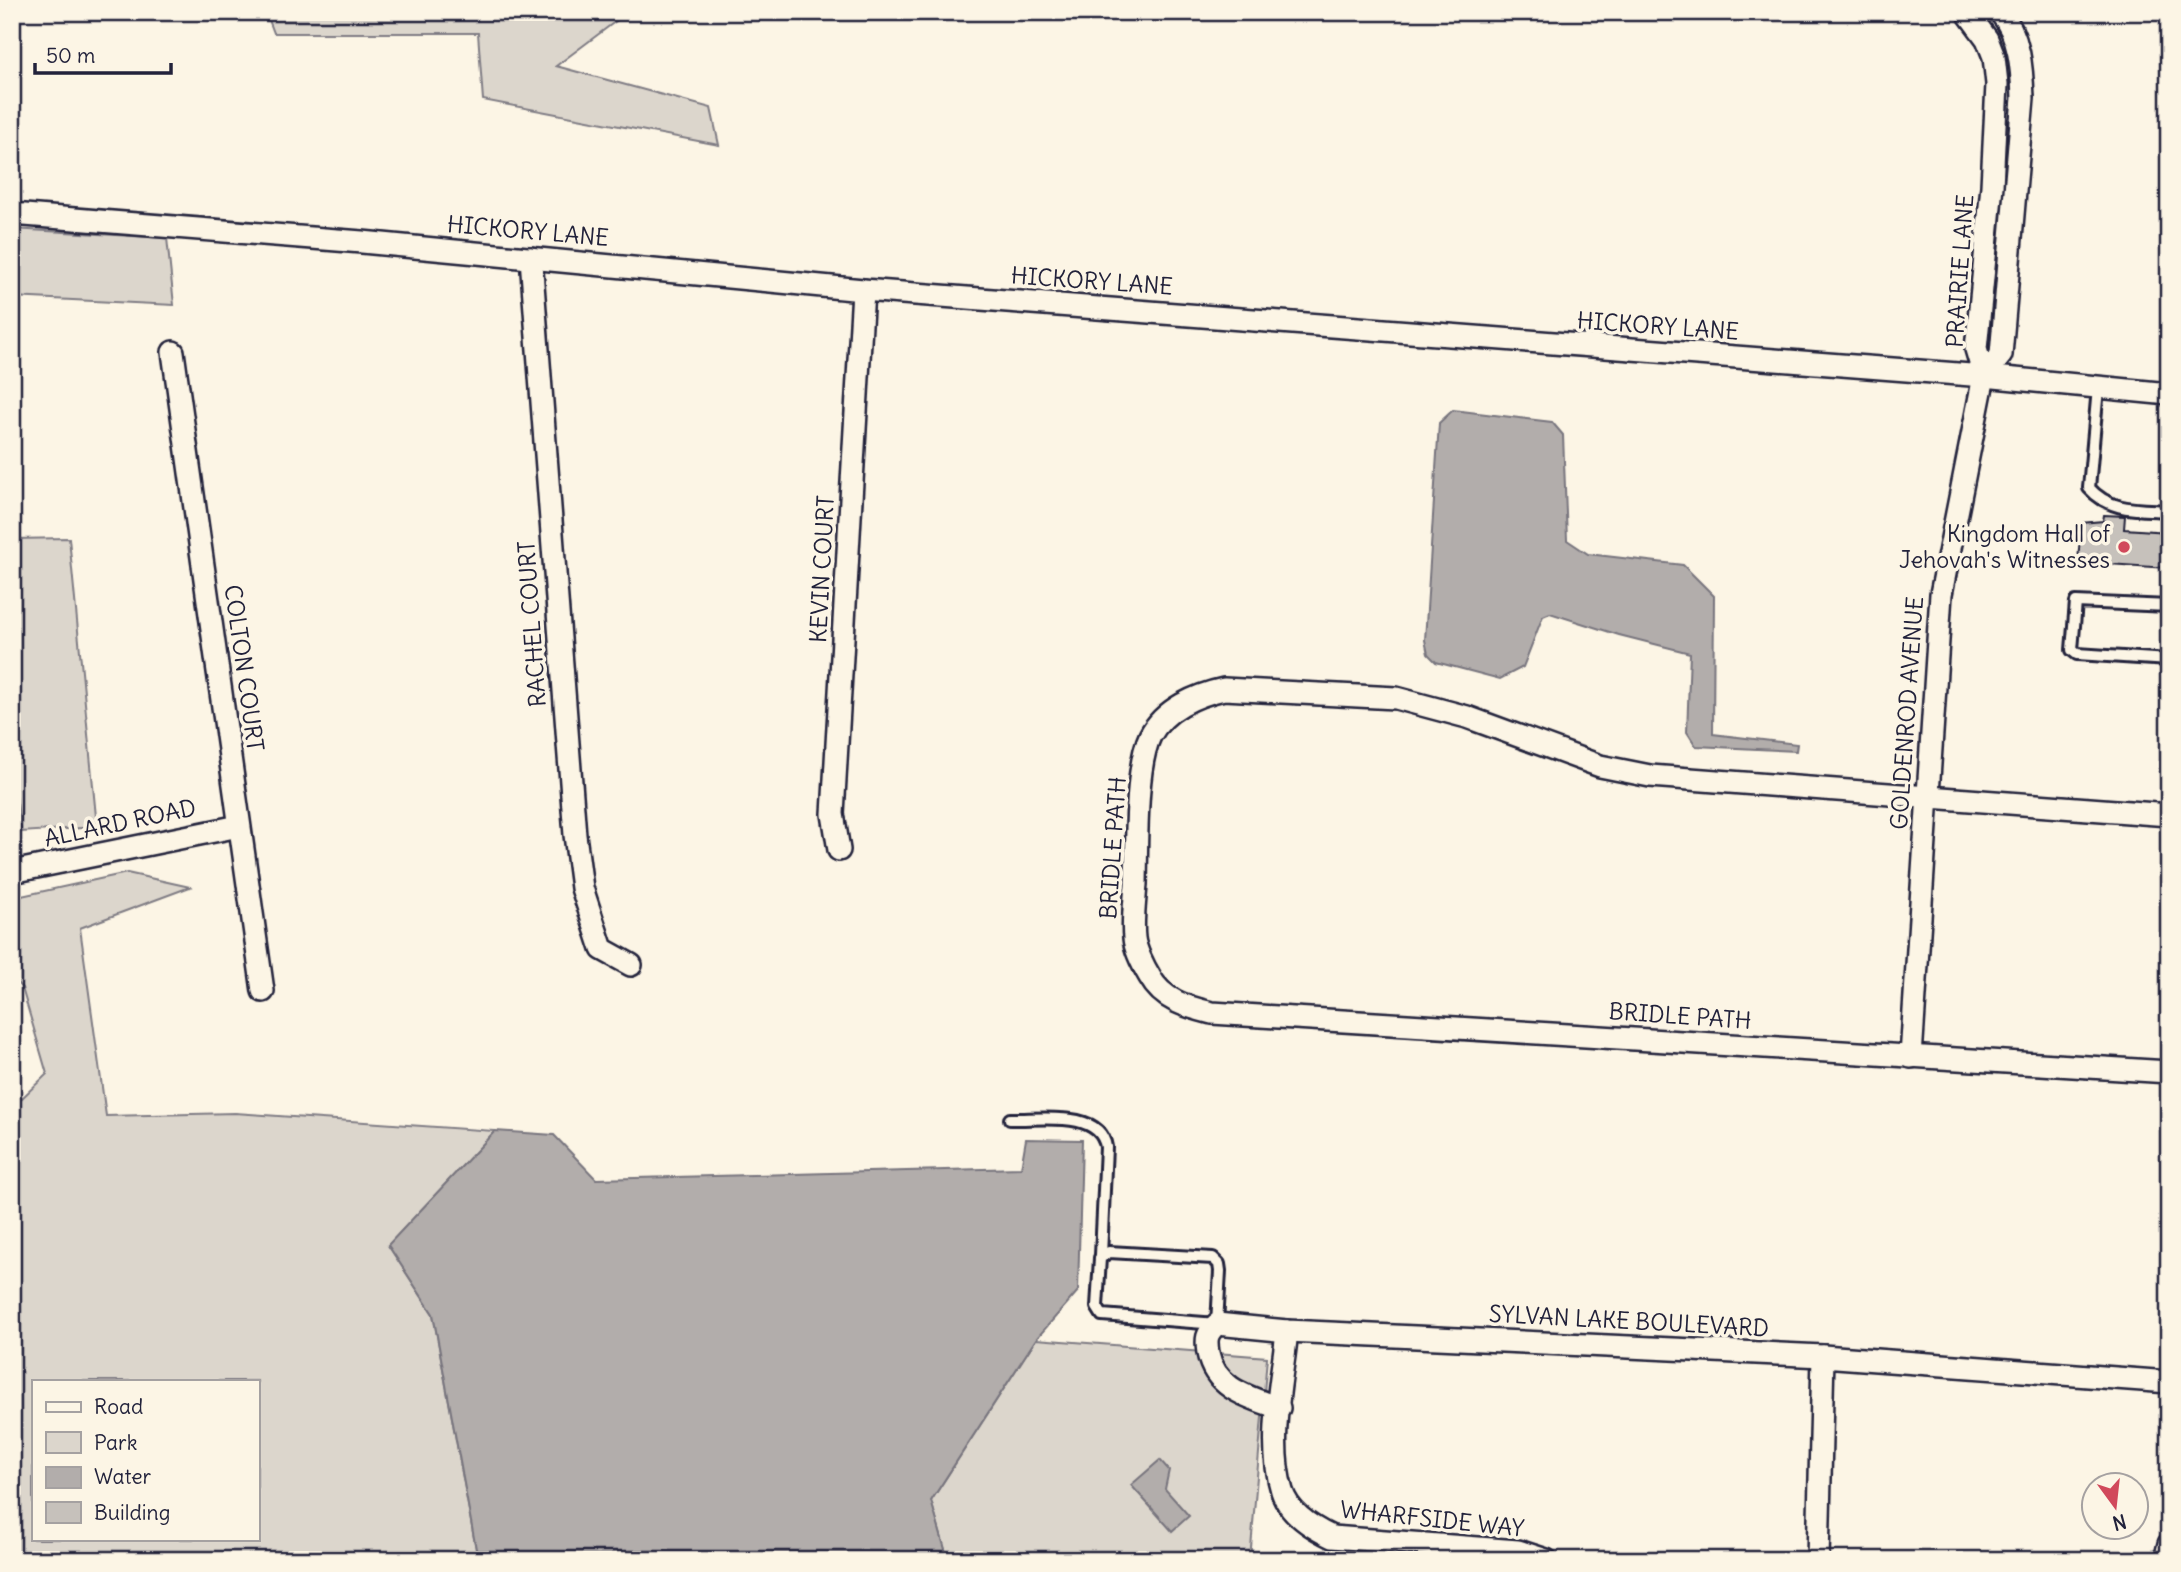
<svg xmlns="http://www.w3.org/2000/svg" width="2181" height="1572" font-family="Delius,sans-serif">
	<rect width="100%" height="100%" fill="#fcf5e5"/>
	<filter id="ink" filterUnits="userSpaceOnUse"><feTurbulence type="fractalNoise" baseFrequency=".0143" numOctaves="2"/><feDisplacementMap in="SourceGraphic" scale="14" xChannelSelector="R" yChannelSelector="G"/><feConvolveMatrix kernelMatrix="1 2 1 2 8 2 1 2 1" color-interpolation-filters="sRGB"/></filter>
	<g filter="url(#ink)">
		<!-- green -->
		<g fill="#dcd6cc" stroke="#7f7c84" stroke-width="2" fill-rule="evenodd">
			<polygon points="266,12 628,12 556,66 711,108 719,145 483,100 478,33 274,33"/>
			<polygon points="12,229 167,238 174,305 12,297"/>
			<polygon points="69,538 97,827 21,832 12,765 12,539"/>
			<path d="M127,873l63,14 -110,41 26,188 129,-3 260,18 -107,114 45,69 45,246h-466v-460l9,-1 26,-25 -25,-86 -10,-10v-80zM33,1381h224v158h-224z"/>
			<polygon points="1036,1339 1267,1357 1250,1560 948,1560 931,1501"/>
		</g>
		<!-- water -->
		<g fill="#b2adab" stroke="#78757e" stroke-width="2">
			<polygon points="1453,410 1552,422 1563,435 1567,540 1588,554 1683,565 1714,596 1713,734 1797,744 1796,751 1696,746 1687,732 1690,653 1619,635 1550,613 1543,616 1523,667 1500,679 1436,662 1428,654 1425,640 1439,423"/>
			<polygon points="495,1131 554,1135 596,1179 1021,1168 1026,1139 1082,1140 1078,1291 1036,1339 931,1501 948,1560 478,1560 433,1314 388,1245"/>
			<polygon points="1160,1460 1169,1470 1165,1489 1189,1516 1172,1531 1131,1485"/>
		</g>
		<!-- building -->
		<polygon fill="#c6c1bb" stroke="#22223b" stroke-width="2" points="2104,515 2125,516 2124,529 2169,532 2168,568 2078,562 2081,523 2103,521"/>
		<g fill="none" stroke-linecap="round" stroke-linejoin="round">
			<defs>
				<g id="service">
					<path d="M2098,388l-9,100c21,24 50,21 80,23"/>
					<polyline points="2169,606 2076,602 2072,650 2077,654 2169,660"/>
					<path d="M1010,1119c29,1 90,-10 96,28l-5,108"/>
					<polygon points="1109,1252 1213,1258 1219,1264 1220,1271 1217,1324 1102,1315 1097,1307 1100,1258"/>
				</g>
				<g id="minor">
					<polyline points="1967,12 1987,39 1994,57 1997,84 1992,186 1976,349 1984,376"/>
					<polyline points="12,214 362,242 863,290 1984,376 2169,394"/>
					<polyline points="531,258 575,835 582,888 602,949 631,965"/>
					<polyline points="173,352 263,991"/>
					<path d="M2169,815l-519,-39 -50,-10 -133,-49 -71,-19 -172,-9c-28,6 -60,20 -74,47 -15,31 -13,112 -14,148 -1,17 -4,37 -2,54 1,11 10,29 16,39 13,24 38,30 62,36l957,59"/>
					<polyline points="839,850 833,814 863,290"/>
					<polyline points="12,872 239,826"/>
					<path d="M1911,1057l30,-463 43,-218 17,-21 22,-257c-1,-29 -3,-63 -23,-86"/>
					<path d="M1287,1331c-5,50 -20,111 -5,160 7,23 31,37 50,46l186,14 28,9"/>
					<path d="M1279,1408c-30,-11 -64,-19 -71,-55 -2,-14 -2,-19 9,-29l70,7 536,25 346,26"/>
					<polyline points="1818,1560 1823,1356"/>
					<polyline points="2165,1560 2169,1544"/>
				</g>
			</defs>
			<!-- service casing -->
			<use href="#service" stroke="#22223b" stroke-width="16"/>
			<!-- minor casing -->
			<use href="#minor" stroke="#22223b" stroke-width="26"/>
			<!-- service -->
			<use href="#service" stroke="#fcf5e5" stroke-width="10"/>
			<!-- minor -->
			<use href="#minor" stroke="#fcf5e5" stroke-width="21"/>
		</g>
	</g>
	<!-- markers -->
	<circle fill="#d1495b" stroke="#fcf5e5" stroke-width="2.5" cx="2124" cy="547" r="7"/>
	<g text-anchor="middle" stroke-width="7" stroke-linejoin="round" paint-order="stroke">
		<!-- street labels -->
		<g font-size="23" fill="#22223b" stroke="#fcf5e5">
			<text transform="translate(528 231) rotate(5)" y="8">HICKORY LANE</text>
			<text transform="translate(1960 271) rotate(-86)" y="8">PRAIRIE LANE</text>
			<text transform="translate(1092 281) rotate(4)" y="8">HICKORY LANE</text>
			<text transform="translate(1658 326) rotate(4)" y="8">HICKORY LANE</text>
			<text transform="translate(822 569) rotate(-87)" y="8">KEVIN COURT</text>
			<text transform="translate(532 624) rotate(-94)" y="8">RACHEL COURT</text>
			<text transform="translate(244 668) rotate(82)" y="8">COLTON COURT</text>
			<text transform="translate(1907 713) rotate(-86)" y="8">GOLDENROD AVENUE</text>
			<text transform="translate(120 823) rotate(-12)" y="8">ALLARD ROAD</text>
			<text transform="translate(1113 848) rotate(-86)" y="8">BRIDLE PATH</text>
			<text transform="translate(1680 1016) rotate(4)" y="8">BRIDLE PATH</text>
			<text transform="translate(1629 1321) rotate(3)" y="8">SYLVAN LAKE BOULEVARD</text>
			<text transform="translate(1432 1519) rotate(6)" y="8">WHARFSIDE WAY</text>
		</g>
		<!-- poi labels -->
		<g font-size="23" fill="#22223b" stroke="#fcf5e5" text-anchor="end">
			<text x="2110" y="542">Kingdom Hall of<tspan x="2110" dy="26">Jehovah's Witnesses</tspan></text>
		</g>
	</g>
	<!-- margin -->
	<rect width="2181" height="1572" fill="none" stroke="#fcf5e5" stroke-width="42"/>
	<rect x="21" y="21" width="2139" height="1530" fill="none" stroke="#22223b" stroke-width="2.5" filter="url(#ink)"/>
	<!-- legend -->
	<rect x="32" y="1380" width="228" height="161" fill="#fcf5e5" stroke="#a5a1a1" stroke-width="2"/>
	<rect x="46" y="1402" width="35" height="10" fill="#fcf5e5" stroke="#a5a1a1" stroke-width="2"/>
	<text x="94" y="1414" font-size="21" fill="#22223b">Road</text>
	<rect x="46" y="1432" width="35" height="21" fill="#dcd6cc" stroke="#a5a1a1" stroke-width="2"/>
	<text x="94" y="1450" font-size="21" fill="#22223b">Park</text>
	<rect x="46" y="1467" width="35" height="21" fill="#b2adab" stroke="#a5a1a1" stroke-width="2"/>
	<text x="94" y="1484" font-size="21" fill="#22223b">Water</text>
	<rect x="46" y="1502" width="35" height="21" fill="#c6c1bb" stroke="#a5a1a1" stroke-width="2"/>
	<text x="94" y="1520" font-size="21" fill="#22223b">Building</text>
	<!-- north arrow -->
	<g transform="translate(2115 1506) rotate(165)"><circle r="33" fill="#fcf5e5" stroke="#a5a1a1" stroke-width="2"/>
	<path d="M0-5L12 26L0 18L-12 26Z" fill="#d1495b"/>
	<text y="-10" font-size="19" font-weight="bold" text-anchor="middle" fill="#22223b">N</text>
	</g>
	<!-- scale -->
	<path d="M35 63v10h136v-10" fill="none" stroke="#22223b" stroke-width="3.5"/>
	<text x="46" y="63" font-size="21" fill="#22223b" stroke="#fcf5e5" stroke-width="5" paint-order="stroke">50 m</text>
</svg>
